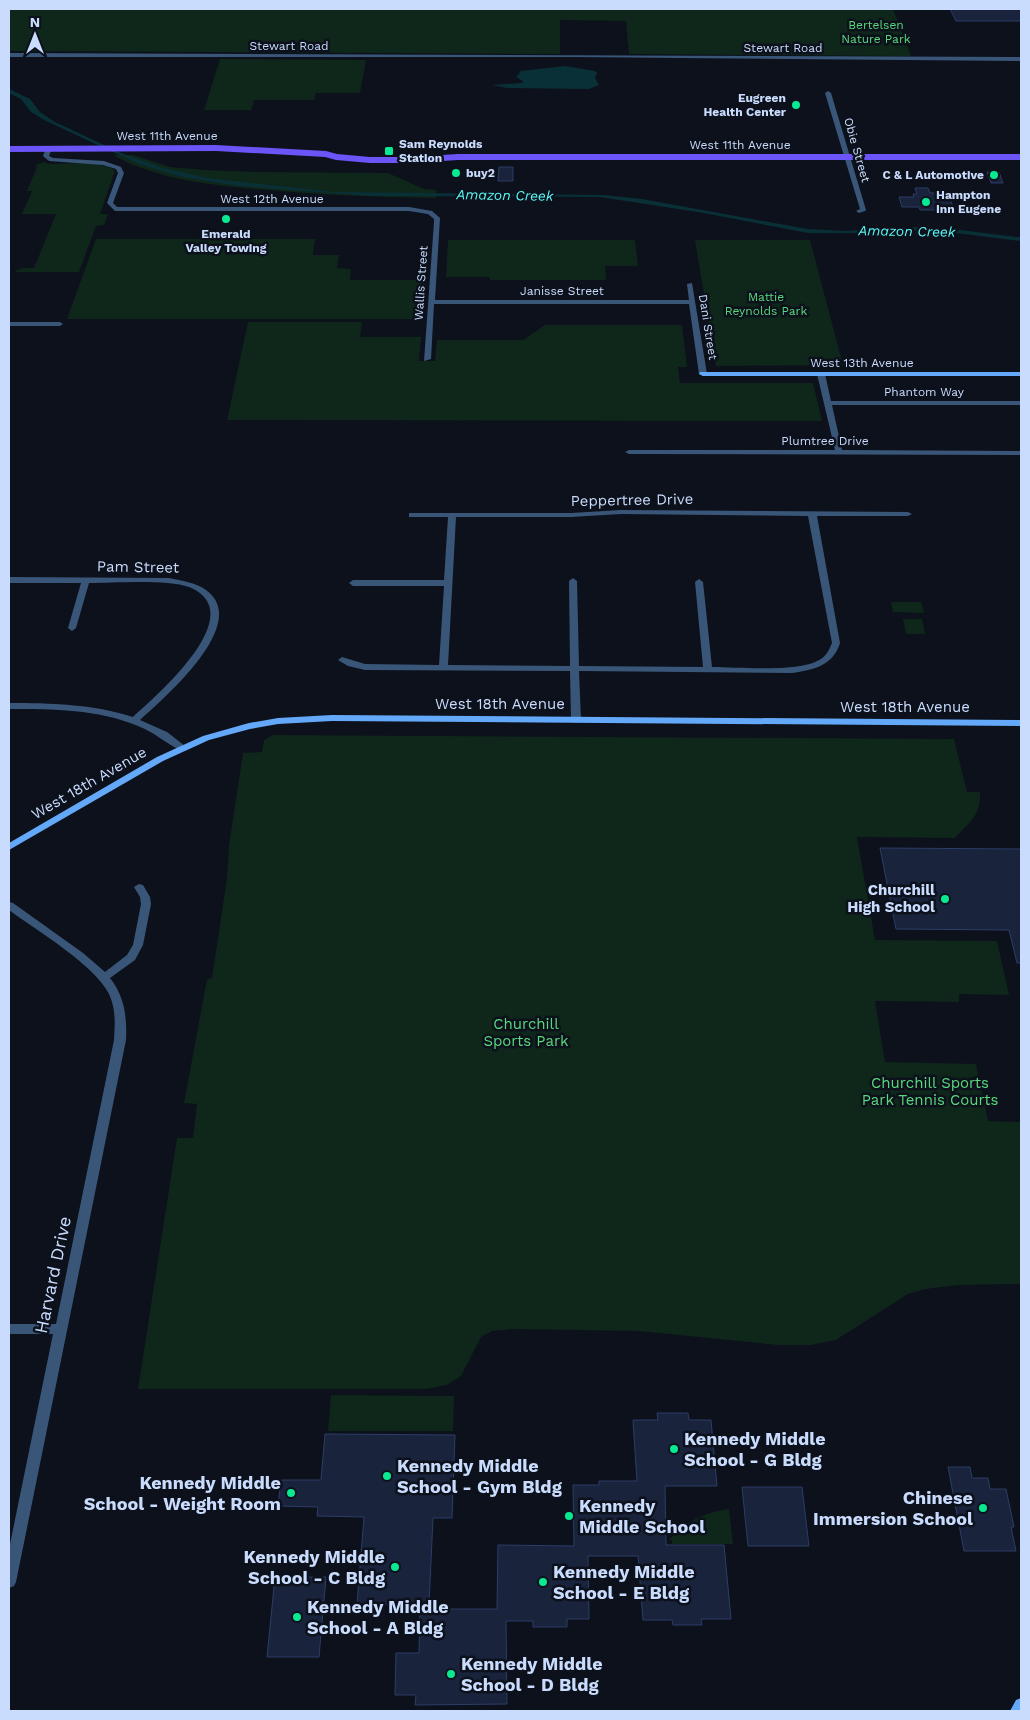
<svg xmlns="http://www.w3.org/2000/svg" width="1030" height="1720" font-family="'Work Sans',sans-serif">
	<rect width="100%" height="100%" fill="#0c111c"/>
	<!-- green -->
	<g fill="#0f261a">
		<polygon points="9,9 893,9 911,56 629,54 626,21 560,20 560,54 9,51"/>
		<polygon points="220,59 366,60 360,93 316,93 314,100 254,100 251,110 204,110"/>
		<path d="M113,155h20l37,12 34,3 53,2 131,1 36,16 12,1v8c-60,-1 -119,-3 -179,-9 -48,-4 -101,-10 -144,-34z"/>
		<path d="M44,162l5,2c16,0 56,-4 66,7l-15,43h8l-4,11 -8,1 -17,46h-65l8,-4h12l22,-54h-34l10,-23h-5l10,-24 -2,-2z"/>
		<polygon points="96,239 315,239 313,255 339,255 337,268 351,269 350,280 425,280 422,319 67,319"/>
		<polygon points="448,240 635,240 638,266 605,266 606,280 490,280 489,277 446,277"/>
		<polygon points="695,240 810,240 843,365 716,366"/>
		<polygon points="248,322 362,322 360,337 421,337 419,361 435,361 437,340 523,340 545,325 682,325 687,367 678,367 680,383 813,383 822,421 227,420"/>
		<polygon points="891,602 921,602 924,613 893,612"/>
		<polygon points="903,619 922,619 925,634 906,634"/>
		<path d="M273,735l681,4 13,53h13c1,24 -10,29 -25,46l-98,-1 18,103 122,1 12,54 -50,-1v8l-84,-1 10,61 91,2 12,57 33,1v162l-63,1 -32,4 -18,5 -72,46 -25,5h-33l-139,-14 -127,-2 -20,2 -11,6 -20,39 -14,9 -21,4h-288l39,-251h16l4,-34 -13,-1 23,-124 5,-1 15,-100 2,-33 14,-92 19,-1 2,-12z"/>
		<polygon points="331,1395 454,1396 453,1431 328,1431"/>
		<path d="M729,1509l4,35h-61v-4h-3c18,-19 35,-28 60,-31z"/>
	</g>
	<!-- water -->
	<g fill="#0a3037">
		<polygon points="565,66 595,71 597,73 595,78 599,85 589,89 507,88 492,85 522,83 523,81 516,77 521,71"/>
		<polygon points="9,89 30,99 40,112 53,121 121,153 163,168 207,178 333,192 603,195 642,199 807,229 845,231 906,227 944,228 1016,237 1021,237 1021,241 948,232 911,230 862,233 808,233 704,213 600,197 371,196 239,186 183,177 139,164 46,121 31,112 21,99 9,93"/>
	</g>
	<!-- building -->
	<g fill="#19233c" stroke="#2c3d67">
		<polygon points="950,9 1021,9 1021,21 956,21"/>
		<polygon points="499,167 513,167 513,181 498,181"/>
		<polygon points="987,172 999,172 1003,183 991,183"/>
		<polygon points="915,188 928,188 930,193 936,193 937,196 949,196 953,207 947,207 948,210 920,210 919,207 902,207 899,197 914,197 913,194 917,194"/>
		<polygon points="880,848 1021,849 1021,963 1017,963 1009,930 896,929"/>
		<polygon points="657,1413 688,1413 689,1420 711,1420 717,1486 665,1486 666,1545 724,1545 731,1619 701,1619 702,1625 673,1625 672,1620 643,1620 638,1556 588,1556 589,1619 567,1619 567,1627 533,1627 533,1621 506,1621 507,1704 415,1705 416,1695 395,1695 396,1653 419,1653 420,1609 497,1609 498,1545 574,1546 573,1485 599,1485 599,1481 637,1481 633,1420 658,1420"/>
		<polygon points="325,1434 455,1435 452,1518 433,1518 429,1604 357,1604 364,1517 317,1516 318,1507 278,1506 281,1480 321,1480"/>
		<polygon points="948,1467 970,1467 972,1478 988,1478 990,1489 1006,1489 1014,1527 1011,1527 1016,1551 964,1551"/>
		<polygon points="742,1487 802,1487 809,1546 748,1546"/>
		<polygon points="275,1577 326,1577 319,1657 267,1657"/>
	</g>
	<g fill="none" stroke-linecap="round" stroke-linejoin="round">
		<!-- street -->
		<g fill="#395679" fill-rule="evenodd">
			<polygon points="9,53 1021,57 1021,61 572,57 9,57"/>
			<polygon points="828,91 831,93 866,210 865,211 859,213 856,211 860,209 825,93"/>
			<polygon points="49,146 52,148 49,156 53,158 104,161 121,167 124,173 113,203 117,207 409,207 432,211 440,218 435,300 689,300 687,284 692,283 707,374 703,376 699,374 689,304 434,304 431,359 424,361 434,222 434,219 428,214 409,211 115,211 107,203 118,173 116,169 103,165 49,161 43,156 46,148"/>
			<polygon points="9,322 60,322 63,324 60,326 9,326"/>
			<polygon points="818,372 825,374 831,401 1021,401 1021,405 832,405 842,450 1021,451 1021,455 629,454 625,452 629,450 835,450 817,374"/>
			<path d="M621,510l287,2 4,2 -4,2h-91l23,127c-7,23 -27,27 -48,30l-213,-2 2,49 -5,3 -5,-3 -1,-49 -205,-1 -17,-4 -10,-6 4,-3 23,7 74,1 5,-79h-91l-4,-3 4,-3h91l4,-63h-39v-4h162zM621,514l187,2 24,127c-3,7 -5,12 -11,16 -21,14 -83,8 -109,8l-9,-85 -4,-3 -4,3 8,85 -124,-1 -2,-85 -4,-3 -4,3 1,85 -122,-1 8,-148h115z"/>
			<path d="M9,577l160,1c13,3 26,4 37,12 46,33 -42,108 -66,130l27,12 18,14 2,2 -2,2c-3,1 -3,1 -7,-1 -14,-7 -24,-17 -40,-23 -41,-17 -85,-17 -129,-17v-6c41,0 84,1 124,14 23,-21 120,-104 56,-130 -22,-8 -75,-4 -100,-4l-13,45 -4,3 -4,-3 13,-45h-72z"/>
			<path d="M139,884l4,1 7,12 1,7 -8,41 -8,15 -25,18c15,19 17,40 16,62l-110,542 -2,4 -5,2v-39l44,-215h-44v-10h47l58,-284c1,-16 2,-31 -5,-46 -14,-29 -73,-64 -100,-84v-8l4,1 70,50 22,19 22,-17 6,-10 8,-41 -1,-7 -6,-10z"/>
		</g>
		<!-- secondary -->
		<g fill="#64a9f9" fill-rule="evenodd">
			<polygon points="700,372 1021,372 1021,376 703,376 699,374"/>
			<polygon points="332,715 1021,720 1021,726 332,721 278,724 250,729 209,740 163,761 9,850 9,843 157,757 203,736 249,723 278,718"/>
			<polygon points="1021,1698 1021,1711 1010,1711 1016,1700"/>
		</g>
		<!-- primary -->
		<polygon fill="#6b54f8" fill-rule="evenodd" points="216,145 326,151 337,154 370,157 411,157 458,154 1021,154 1021,160 458,160 411,163 370,163 336,160 325,157 216,151 9,152 9,146"/>
	</g>
	<!-- markers -->
	<g fill="#09e992" stroke="#0c111c" stroke-width="2">
		<circle cx="796" cy="105" r="5"/>
		<rect x="384" y="146" width="10" height="10" rx="2.5"/>
		<circle cx="456" cy="173" r="5"/>
		<circle cx="994" cy="175" r="5"/>
		<circle cx="926" cy="202" r="5"/>
		<circle cx="226" cy="219" r="5"/>
		<circle cx="945" cy="899" r="5"/>
		<circle cx="674" cy="1449" r="5"/>
		<circle cx="387" cy="1476" r="5"/>
		<circle cx="291" cy="1493" r="5"/>
		<circle cx="983" cy="1508" r="5"/>
		<circle cx="569" cy="1516" r="5"/>
		<circle cx="395" cy="1567" r="5"/>
		<circle cx="543" cy="1582" r="5"/>
		<circle cx="297" cy="1617" r="5"/>
		<circle cx="451" cy="1674" r="5"/>
	</g>
	<g text-anchor="middle" stroke-width="5" stroke-linejoin="round" paint-order="stroke">
		<!-- far-park labels -->
		<g font-size="12" fill="#59d97b" stroke="#0c111c">
			<text x="876" y="29">Bertelsen<tspan x="876" dy="14">Nature Park</tspan></text>
			<text x="766" y="301">Mattie<tspan x="766" dy="14">Reynolds Park</tspan></text>
		</g>
		<!-- far-street labels -->
		<g font-size="12" fill="#c9dcfd" stroke="#0c111c">
			<text x="289" y="50">Stewart Road</text>
			<text x="783" y="52">Stewart Road</text>
			<text x="167" y="140">West 11th Avenue</text>
			<text x="740" y="149">West 11th Avenue</text>
			<text transform="translate(857 150) rotate(74)" y="4">Obie Street</text>
			<text x="272" y="203">West 12th Avenue</text>
			<text transform="translate(421 283) rotate(-86)" y="4">Wallis Street</text>
			<text x="562" y="295">Janisse Street</text>
			<text transform="translate(708 327) rotate(81)" y="4">Dani Street</text>
			<text x="862" y="367">West 13th Avenue</text>
			<text x="924" y="396">Phantom Way</text>
			<text x="825" y="445">Plumtree Drive</text>
		</g>
		<!-- far-poi labels -->
		<g font-size="12" font-weight="bold" fill="#c9dcfd" stroke="#0c111c" text-anchor="start">
			<text x="786" y="102" text-anchor="end">Eugreen<tspan x="786" dy="14">Health Center</tspan></text>
			<text x="399" y="148">Sam Reynolds<tspan x="399" dy="14">Station</tspan></text>
			<text x="466" y="177">buy2</text>
			<text x="984" y="179" text-anchor="end">C &amp; L Automotive</text>
			<text x="936" y="199">Hampton<tspan x="936" dy="14">Inn Eugene</tspan></text>
			<text x="226" y="238" text-anchor="middle">Emerald<tspan x="226" dy="14">Valley Towing</tspan></text>
		</g>
		<!-- far-water labels -->
		<g font-size="14" font-style="italic" fill="#5bf9f5" stroke="#0c111c">
			<text transform="translate(505 195) rotate(1)" y="5">Amazon Creek</text>
			<text transform="translate(907 231) rotate(1)" y="5">Amazon Creek</text>
		</g>
		<!-- street labels -->
		<g font-size="15" fill="#c9dcfd" stroke="#0c111c">
			<text transform="translate(632 500) rotate(-1)" y="5">Peppertree Drive</text>
			<text transform="translate(138 567) rotate(1)" y="5">Pam Street</text>
			<text x="500" y="709">West 18th Avenue</text>
			<text x="905" y="712">West 18th Avenue</text>
			<text transform="translate(89 783) rotate(-30)" y="5">West 18th Avenue</text>
		</g>
		<!-- poi labels -->
		<g font-size="15" font-weight="bold" fill="#c9dcfd" stroke="#0c111c" text-anchor="end">
			<text x="935" y="895">Churchill<tspan x="935" dy="17">High School</tspan></text>
		</g>
		<!-- park labels -->
		<g font-size="15" fill="#59d97b" stroke="#0c111c">
			<text x="526" y="1029">Churchill<tspan x="526" dy="17">Sports Park</tspan></text>
			<text x="930" y="1088">Churchill Sports<tspan x="930" dy="17">Park Tennis Courts</tspan></text>
		</g>
		<!-- near-street labels -->
		<g font-size="18" fill="#c9dcfd" stroke="#0c111c">
			<text transform="translate(53 1275) rotate(-78)" y="6">Harvard Drive</text>
		</g>
		<!-- near-poi labels -->
		<g font-size="18" font-weight="bold" fill="#c9dcfd" stroke="#0c111c" text-anchor="start">
			<text x="684" y="1445">Kennedy Middle<tspan x="684" dy="21">School - G Bldg</tspan></text>
			<text x="397" y="1472">Kennedy Middle<tspan x="397" dy="21">School - Gym Bldg</tspan></text>
			<text x="281" y="1489" text-anchor="end">Kennedy Middle<tspan x="281" dy="21">School - Weight Room</tspan></text>
			<text x="973" y="1504" text-anchor="end">Chinese<tspan x="973" dy="21">Immersion School</tspan></text>
			<text x="579" y="1512">Kennedy<tspan x="579" dy="21">Middle School</tspan></text>
			<text x="385" y="1563" text-anchor="end">Kennedy Middle<tspan x="385" dy="21">School - C Bldg</tspan></text>
			<text x="553" y="1578">Kennedy Middle<tspan x="553" dy="21">School - E Bldg</tspan></text>
			<text x="307" y="1613">Kennedy Middle<tspan x="307" dy="21">School - A Bldg</tspan></text>
			<text x="461" y="1670">Kennedy Middle<tspan x="461" dy="21">School - D Bldg</tspan></text>
		</g>
	</g>
	<!-- border -->
	<rect width="1030" height="1720" fill="none" stroke="#c9dcfd" stroke-width="20"/>
	<!-- north arrow -->
	<g transform="translate(35 35)" stroke="#0c111c" stroke-width="4" paint-order="stroke">
	<path d="M0-4L9 19L0 12L-9 19Z" fill="#c9dcfd"/>
	<text y="-8" font-size="14" font-weight="bold" text-anchor="middle" fill="#c9dcfd">N</text>
	</g>
</svg>
